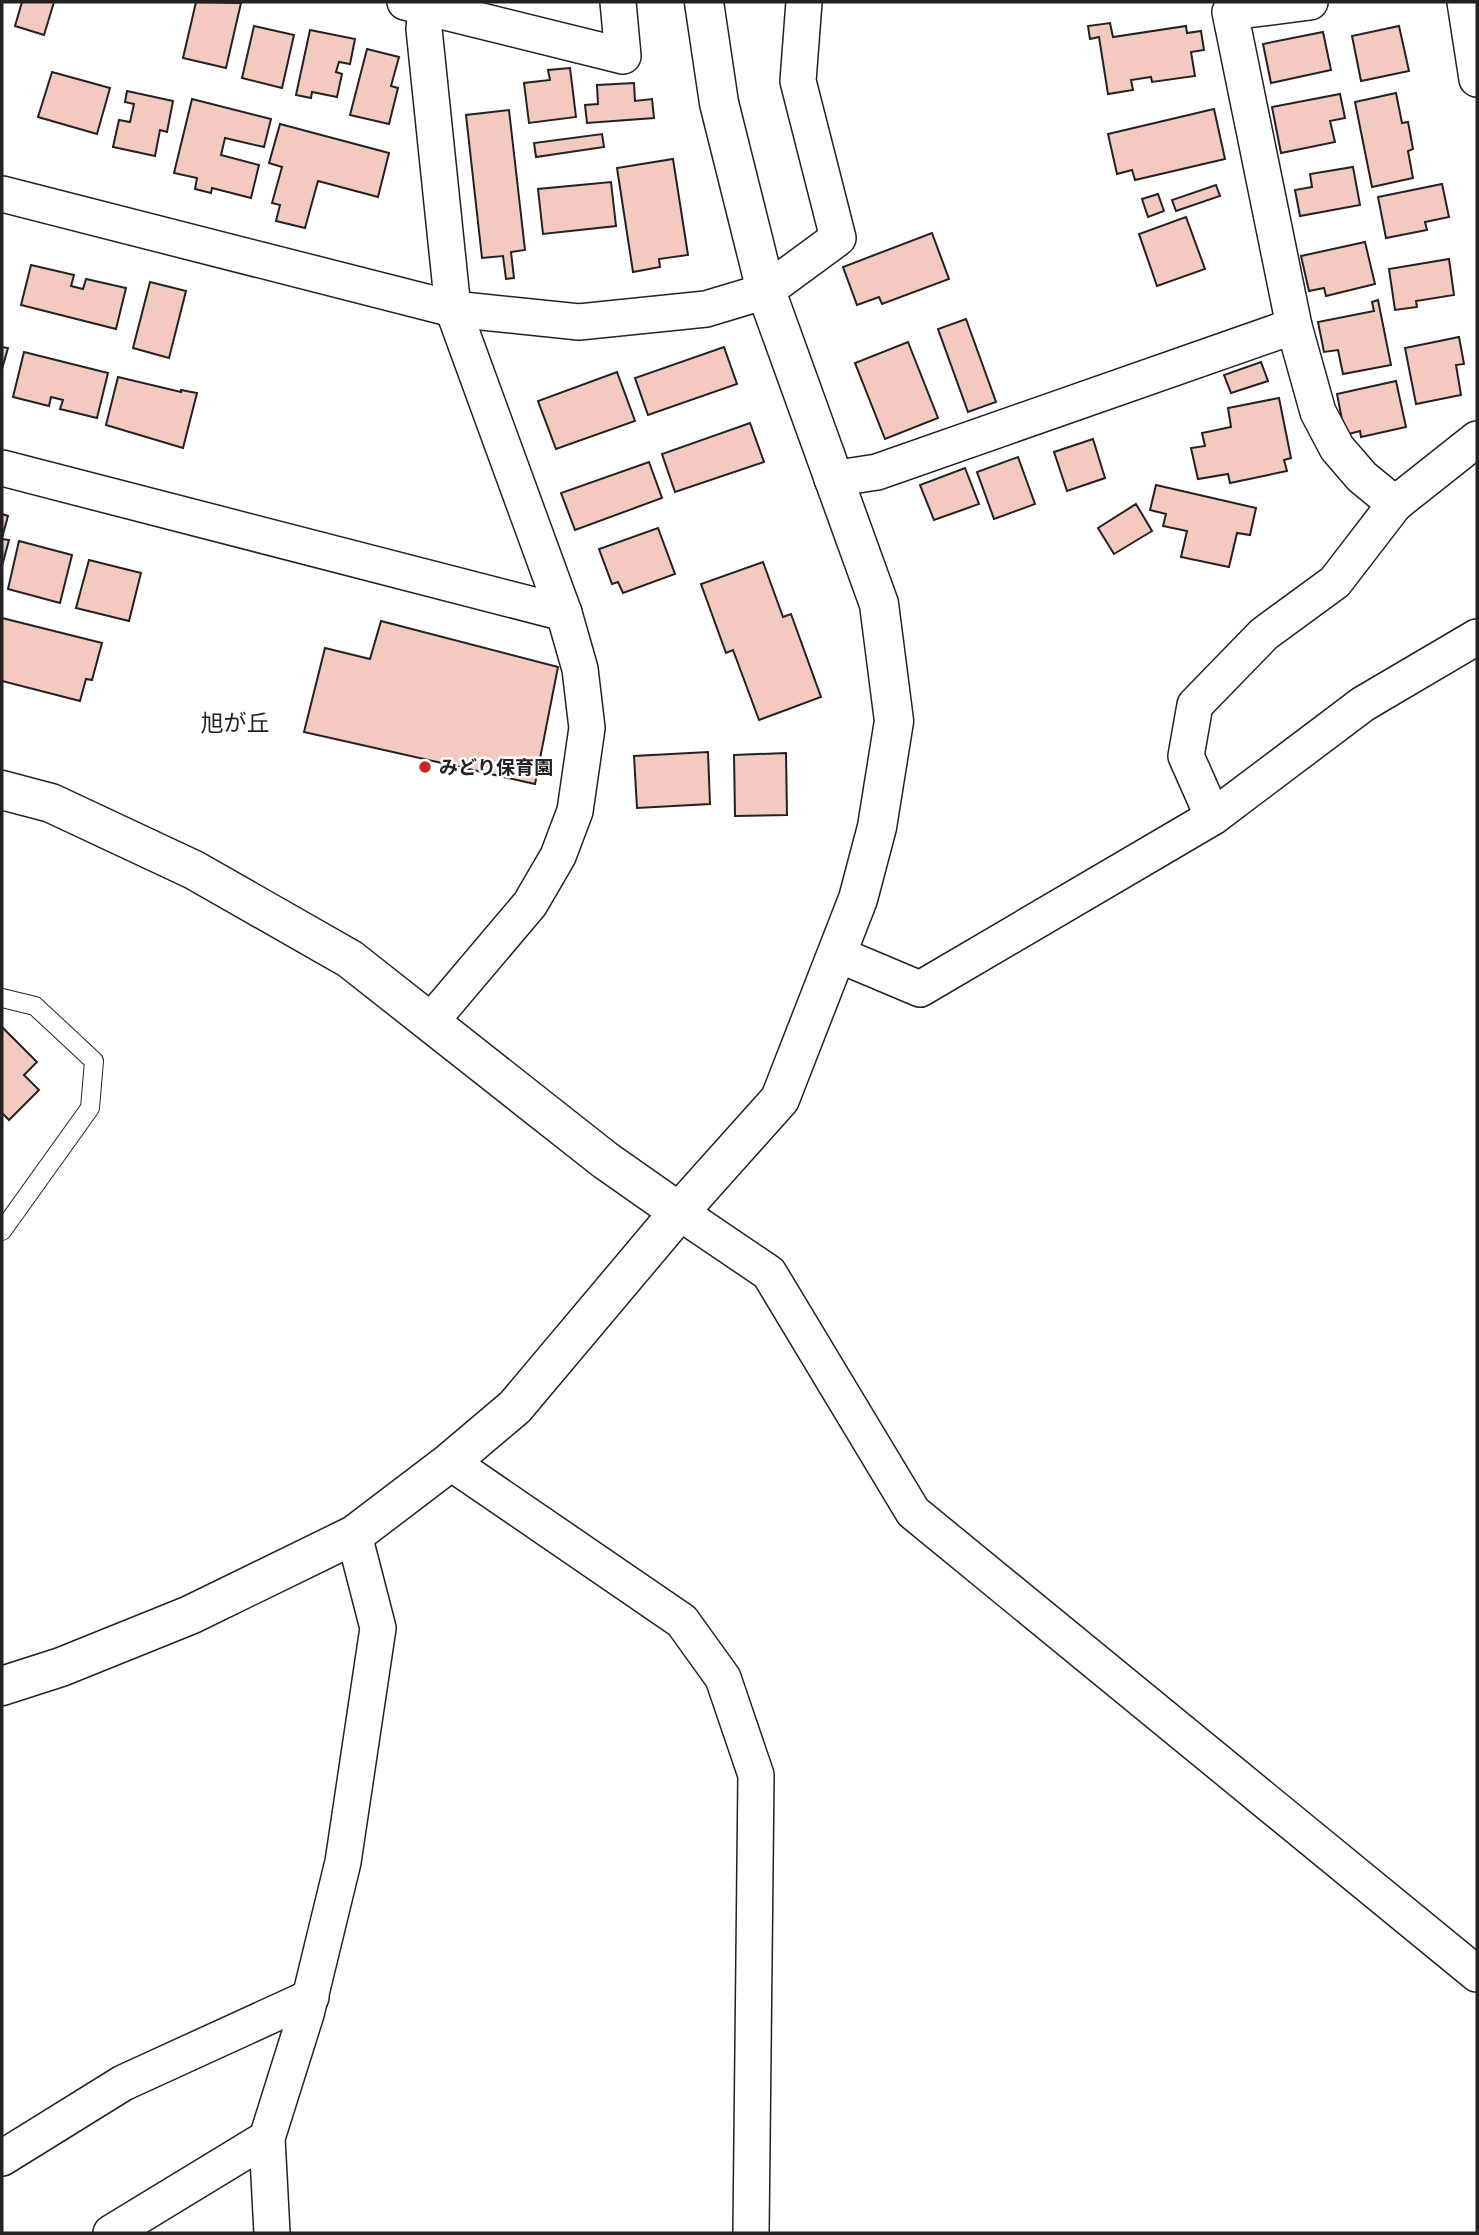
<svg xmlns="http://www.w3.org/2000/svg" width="1479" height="2235" font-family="'Crimson Pro','Noto Sans JP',serif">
	<rect width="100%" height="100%" fill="#fff"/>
	<!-- building -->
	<g fill="#f3c9c0" stroke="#222" stroke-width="2">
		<polygon points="22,2 54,2 44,35 15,26"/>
		<polygon points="196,2 241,3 226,68 183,58"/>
		<polygon points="1110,23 1113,37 1186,26 1187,33 1201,31 1204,50 1191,52 1195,76 1152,82 1151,77 1131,80 1133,90 1108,94 1099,37 1090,39 1088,26"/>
		<polygon points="254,26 294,35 282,88 242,78"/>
		<polygon points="1399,26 1409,71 1361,81 1352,36"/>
		<polygon points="310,30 355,39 350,64 339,62 336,72 342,74 337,97 312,92 311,98 296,95"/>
		<polygon points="1323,32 1331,70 1271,83 1263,44"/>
		<polygon points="367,49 399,57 391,86 398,88 389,124 350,115"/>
		<polygon points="570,68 576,117 529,123 524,83 550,80 548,70"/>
		<polygon points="52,72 110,88 97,134 38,117"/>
		<polygon points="634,83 635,101 652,99 654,118 587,123 585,105 598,104 597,85"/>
		<polygon points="127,91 173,101 167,132 160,130 155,156 113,147 119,120 130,122 134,104 125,102"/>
		<polygon points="1396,93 1402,123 1408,122 1413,149 1408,151 1413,178 1372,187 1355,102"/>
		<polygon points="1340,94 1345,118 1330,121 1335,142 1281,153 1272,107"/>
		<polygon points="192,99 271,119 264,147 225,138 221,155 259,165 251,198 212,188 211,193 195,189 197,178 174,173"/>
		<polygon points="1214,109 1225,159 1135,180 1132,170 1117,174 1108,134"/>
		<polygon points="509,110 525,250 511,252 514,278 506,279 503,256 482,258 466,115"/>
		<polygon points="280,124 389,153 378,197 318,181 305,228 276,221 280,205 272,203 282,167 269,163"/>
		<polygon points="602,134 604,147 536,157 534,143"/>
		<polygon points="673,159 688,255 659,259 660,267 633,272 617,168"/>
		<polygon points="1353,167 1360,205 1300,216 1295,190 1312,187 1310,174"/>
		<polygon points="611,182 616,226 543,234 538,189"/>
		<polygon points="1442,184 1449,217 1425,222 1427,230 1386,238 1378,197"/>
		<polygon points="1216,185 1220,196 1176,211 1172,200"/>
		<polygon points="1158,194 1164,211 1148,217 1142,199"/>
		<polygon points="1186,217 1205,269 1157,286 1139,234"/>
		<polygon points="932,233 949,279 882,304 879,297 857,305 843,267"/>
		<polygon points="1365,242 1375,284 1326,296 1324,288 1309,291 1301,256"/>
		<polygon points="1449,259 1454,295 1416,301 1417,307 1395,310 1389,269"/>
		<polygon points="31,265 74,275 71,286 83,289 86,279 126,288 116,329 21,305"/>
		<polygon points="150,282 186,291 169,358 133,348"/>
		<polygon points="1378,300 1391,365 1343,374 1338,350 1324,352 1318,322 1374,311 1372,302"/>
		<polygon points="966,319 996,402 968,412 938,329"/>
		<polygon points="1459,337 1464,364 1456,365 1461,395 1416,404 1405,348"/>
		<polygon points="908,342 938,418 885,439 855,363"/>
		<polygon points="2,347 8,348 2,369"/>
		<polygon points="724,347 737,384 648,415 635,378"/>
		<polygon points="24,352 108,373 97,418 60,409 63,400 51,397 49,406 13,397"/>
		<polygon points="1261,362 1268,381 1231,393 1224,375"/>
		<polygon points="617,372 635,421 556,449 538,401"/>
		<polygon points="118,377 181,392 181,390 197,393 183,448 106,425"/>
		<polygon points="1396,381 1406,427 1361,437 1360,431 1345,435 1337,394"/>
		<polygon points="1279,398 1291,458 1284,460 1287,471 1230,483 1228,474 1198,479 1191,448 1205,446 1202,433 1231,427 1228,408"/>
		<polygon points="750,423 764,462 675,492 662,454"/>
		<polygon points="1093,439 1105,478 1067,491 1054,452"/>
		<polygon points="1018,457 1035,504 994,519 977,472"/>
		<polygon points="649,462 662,498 575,530 561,493"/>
		<polygon points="965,468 979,504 934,520 920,485"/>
		<polygon points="1156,485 1256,508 1250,535 1237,533 1229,567 1181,557 1187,531 1163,526 1166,514 1150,510"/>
		<polygon points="1136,504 1152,531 1114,554 1098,528"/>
		<polygon points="2,514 8,516 2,538"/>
		<polygon points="658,528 675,574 623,593 618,582 612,584 599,549"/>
		<polygon points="2,539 9,540 2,566"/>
		<polygon points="19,541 72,555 60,603 8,589"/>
		<polygon points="89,560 141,573 129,621 76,608"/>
		<polygon points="763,562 783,617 791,614 821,697 759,720 733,650 726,653 701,584"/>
		<polygon points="2,618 102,643 92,680 86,679 80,701 2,681"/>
		<polygon points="381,621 558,667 535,784 304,732 325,648 370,659"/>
		<polygon points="708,752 710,804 637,808 634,756"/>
		<polygon points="786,753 787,815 735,816 734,755"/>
		<polygon points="2,1027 37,1062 24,1075 39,1090 9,1120 2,1113"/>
	</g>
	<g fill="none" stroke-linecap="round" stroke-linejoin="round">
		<defs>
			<polyline id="service" points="2,998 35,1006 94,1061 90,1108 2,1231"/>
			<g id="minor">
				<polyline points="405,2 623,56 618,2"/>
				<polyline points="1310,2 1230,12 1294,326 1318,412 1337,448 1362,477 1395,504 1477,439"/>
				<polyline points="1465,2 1477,79"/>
				<polyline points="426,7 424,29 453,309 564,613 580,669 587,728 575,811 558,856 530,904 431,1021"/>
				<polyline points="2,194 453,309 579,322 706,309 766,291 838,238 798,81 804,2"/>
				<polyline points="2,468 564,613"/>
				<polyline points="832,479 877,472 1294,326"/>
				<polyline points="1213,817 1186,756 1195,705 1264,634 1335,582 1395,504"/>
				<polyline points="837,954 920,989 1213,817 1363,704 1477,637"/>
				<polyline points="679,1212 769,1273 913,1512 1477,1974"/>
				<polyline points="450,1462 682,1621 723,1678 756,1775 751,2233"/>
				<polyline points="2,2158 123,2083 311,1997"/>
				<polyline points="111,2233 267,2138"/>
				<polyline points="272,2233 267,2138 306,2014 343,1862 378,1628 354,1535"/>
			</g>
			<g id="tertiary">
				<polyline points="2,790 51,803 194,870 350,959 605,1160 679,1212"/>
				<polyline points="2,1686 61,1667 190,1615 354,1535 450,1462 515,1407 679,1212 780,1099 858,899 877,827 894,721 879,604 766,291 719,103 704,2"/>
			</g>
		</defs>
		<!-- service casing -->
		<use href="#service" stroke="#222" stroke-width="20"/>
		<!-- minor casing -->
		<use href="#minor" stroke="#222" stroke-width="38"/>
		<!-- tertiary casing -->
		<use href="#tertiary" stroke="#222" stroke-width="41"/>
		<!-- service -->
		<use href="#service" stroke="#fff" stroke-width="18"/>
		<!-- minor -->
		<use href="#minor" stroke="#fff" stroke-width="35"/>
		<!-- tertiary -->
		<use href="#tertiary" stroke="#fff" stroke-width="38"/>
	</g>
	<!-- markers -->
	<circle fill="#c62828" stroke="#fff" stroke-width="2.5" cx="425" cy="767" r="7"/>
	<g text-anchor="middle" stroke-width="5" stroke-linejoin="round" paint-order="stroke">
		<!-- poi labels -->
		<g font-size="19" font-weight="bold" fill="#222" stroke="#fff" text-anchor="start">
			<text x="439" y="774">みどり保育園</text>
		</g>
		<!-- quarter labels -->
		<g font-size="23" fill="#222" stroke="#fff">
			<text x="235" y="731">旭が丘</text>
		</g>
	</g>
	<!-- border -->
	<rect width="1479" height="2235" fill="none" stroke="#222222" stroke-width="7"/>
</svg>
